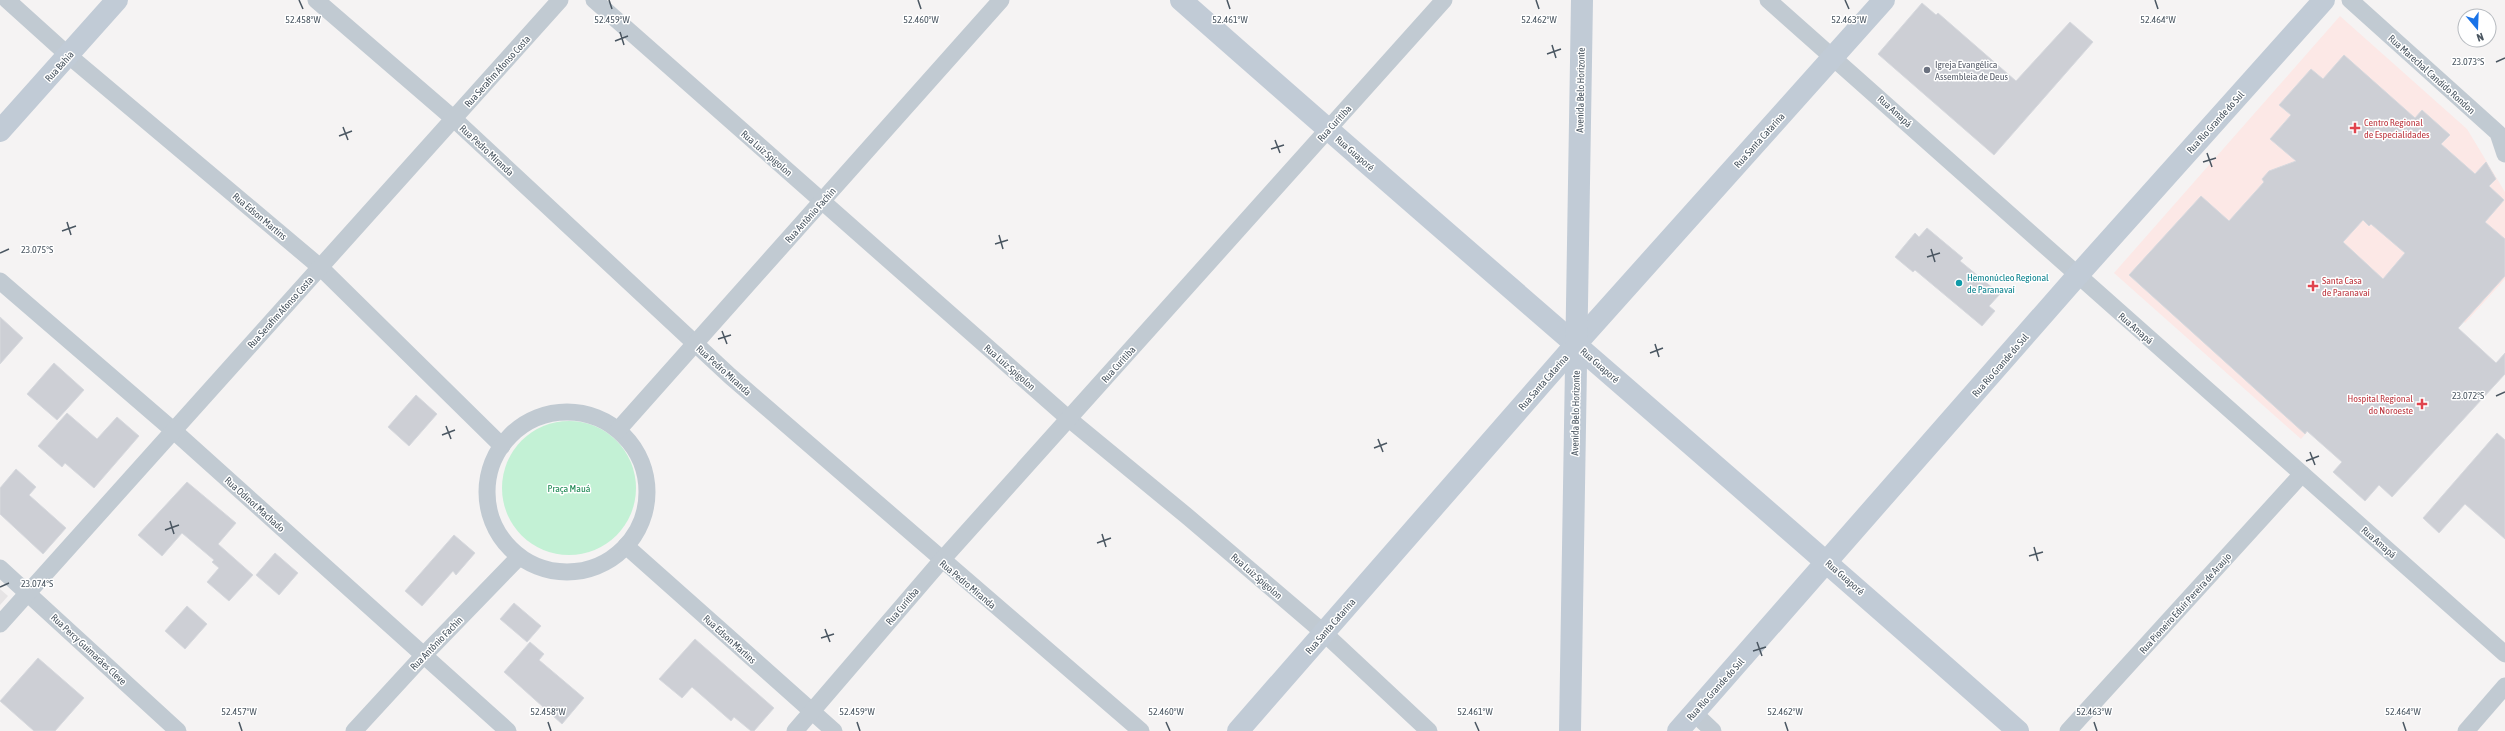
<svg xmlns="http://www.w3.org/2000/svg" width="2505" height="731" font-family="'Asap Condensed',sans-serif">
	<rect width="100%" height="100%" fill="#f5f3f3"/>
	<!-- education -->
	<polygon fill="#e6e4e5" points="0,589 8,596 0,605"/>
	<!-- medical -->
	<polygon fill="#fce8e6" points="2340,16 2467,129 2505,192 2505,279 2465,323 2433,293 2301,439 2114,273"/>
	<!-- green -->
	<circle fill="#c3f1d5" cx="569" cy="488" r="67"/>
	<!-- building -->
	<g fill="#cdcfd5" stroke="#d7d9de" fill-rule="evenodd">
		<polygon points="1922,3 1936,15 1938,13 2016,81 2070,22 2093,42 1994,155 1878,54"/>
		<path d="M2344,55l71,63 7,-8 28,25 -9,9 34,30 11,-12 10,17 -7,7 15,14 -19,22 20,17v37l-47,52 38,35 9,-10v21l-113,123 -13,-12 -14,16 -32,-29 9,-10 -35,-31 -2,3 -176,-159 72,-79 28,25 35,-39 -2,-3 7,-8 27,-10 -26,-22 21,-24 -12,-10 32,-36 12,10zM2363,220l6,6 2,-2 34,29 -22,26 -40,-37z"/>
		<polygon points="1927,228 1963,258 1960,261 2000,294 1989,306 1995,311 1982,326 1915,270 1913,272 1895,257 1915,233 1919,237"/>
		<polygon points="0,317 23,338 0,364"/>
		<polygon points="54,363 84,390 57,420 27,394"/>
		<polygon points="416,395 437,414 409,446 388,427"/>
		<polygon points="67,413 97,439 117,417 139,436 94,488 65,463 62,467 38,446"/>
		<polygon points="2497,433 2505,440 2505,539 2465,504 2439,533 2423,518"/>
		<polygon points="16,469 36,487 29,495 66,528 43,554 0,514 0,488"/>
		<polygon points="187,482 236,523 218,544 253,575 229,601 207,582 219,568 212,562 214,560 182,533 162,556 138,535"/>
		<polygon points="454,535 475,553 456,575 453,571 422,606 405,591"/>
		<polygon points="275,553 298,573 279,595 256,575"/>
		<polygon points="514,603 541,626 527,642 500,619"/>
		<polygon points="187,606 207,624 185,649 165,631"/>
		<polygon points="695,639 774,708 754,731 751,731 734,717 731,721 692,687 682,698 659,679"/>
		<polygon points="530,642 544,654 539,660 584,698 562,724 504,672"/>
		<polygon points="38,658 84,698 55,731 34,731 0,701"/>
	</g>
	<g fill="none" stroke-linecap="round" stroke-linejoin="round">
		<!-- street -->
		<g stroke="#c1cad2" stroke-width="17">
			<polyline points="7,0 68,55 320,267 502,446"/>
			<polyline points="316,0 454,119 730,376 1141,731"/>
			<polyline points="594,0 1069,419 1188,517 1324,633 1429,731"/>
			<polyline points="1768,0 2505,654"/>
			<polyline points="2350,0 2498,133 2505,154"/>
			<polyline points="0,281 174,431 508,731"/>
			<circle cx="567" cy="492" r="80"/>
			<polyline points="618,430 1001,0"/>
			<polyline points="626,546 834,731"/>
			<polyline points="0,568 178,731"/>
			<polyline points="0,624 560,0"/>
			<polyline points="1694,713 1713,731"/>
			<polyline points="354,731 423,656 519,557"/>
			<polyline points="795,731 941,561 1444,0"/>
			<polyline points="2068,731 2302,474"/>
			<polyline points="2466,731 2505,686"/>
		</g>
		<!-- secondary -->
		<g stroke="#c1cbd6" stroke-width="22">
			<path d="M1181,0c278,246 560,485 837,731"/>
			<polyline points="0,131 117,0"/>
			<polyline points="1238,731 1576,344 1884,0"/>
			<polyline points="1570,731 1582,0"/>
			<polyline points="1678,731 2077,276 2324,0"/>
		</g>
	</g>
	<!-- ticks -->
	<path fill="none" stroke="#4a5661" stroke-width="1.5" d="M299,0l4,9M609,0l3,9M918,0l3,9M1227,0l3,9M1536,0l3,9M1845,0l4,9M2155,0l3,9M620,32l4,13M615,41l13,-5M1552,45l4,13M1547,54l14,-5M2496,62l9,-4M343,127l5,13M339,136l13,-5M1275,140l5,13M1271,149l13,-4M2207,153l5,14M2203,162l13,-4M67,222l4,13M62,231l14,-5M999,235l4,14M995,244l13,-4M1931,249l4,13M0,253l9,-4M1927,257l13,-4M722,331l5,13M718,339l13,-4M1655,344l4,13M1650,353l13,-5M2496,396l9,-4M446,426l5,13M442,435l13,-5M1378,439l5,13M1374,448l13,-5M2310,452l5,13M2306,461l13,-5M170,521l4,13M165,530l14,-5M1102,534l4,13M1097,543l14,-5M2034,547l4,14M2029,556l14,-4M0,587l9,-4M825,629l5,13M821,638l13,-4M1757,642l5,14M1753,651l13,-4M239,722l3,9M548,722l3,9M857,722l3,9M1166,722l4,9M1475,722l4,9M1785,722l3,9M2094,722l3,9M2403,722l3,9"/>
	<!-- markers -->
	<circle fill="#6b7280" stroke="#fff" stroke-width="1.5" cx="1927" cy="70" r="4"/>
	<g fill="#e0444e" stroke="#fff" stroke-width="1.5">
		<path d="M2353 122h4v4h4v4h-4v4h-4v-4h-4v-4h4z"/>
		<path d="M2311 280h4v4h4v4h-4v4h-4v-4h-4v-4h4z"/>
		<path d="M2420 398h4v4h4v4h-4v4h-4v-4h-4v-4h4z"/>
	</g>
	<circle fill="#0f9aa8" stroke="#fff" stroke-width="1.5" cx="1959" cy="283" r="4"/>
	<g text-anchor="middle" stroke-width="3" stroke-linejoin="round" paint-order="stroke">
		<!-- worship labels -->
		<g font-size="10" fill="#5b616d" stroke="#fff" text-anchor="start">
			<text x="1935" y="68">Igreja Evangélica<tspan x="1935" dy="12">Assembleia de Deus</tspan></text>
		</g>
		<!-- street labels -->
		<g font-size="10" fill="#4a5661" stroke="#fff">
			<text transform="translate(59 66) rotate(-48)" y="4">Rua Bahia</text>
			<text transform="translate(497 71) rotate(-48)" y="4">Rua Serafim Afonso Costa</text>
			<text transform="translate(2432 74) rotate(42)" y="4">Rua Marechal Candido Rondon</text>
			<text transform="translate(1580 90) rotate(-89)" y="4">Avenida Belo Horizonte</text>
			<text transform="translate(1895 111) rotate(42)" y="4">Rua Amapá</text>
			<text transform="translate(2215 122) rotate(-48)" y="4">Rua Rio Grande do Sul</text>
			<text transform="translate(1334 123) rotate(-48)" y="4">Rua Curitiba</text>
			<text transform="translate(1759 140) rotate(-48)" y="4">Rua Santa Catarina</text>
			<text transform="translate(487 150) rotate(43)" y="4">Rua Pedro Miranda</text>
			<text transform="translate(767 153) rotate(41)" y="4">Rua Luiz Spigolon</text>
			<text transform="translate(1355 153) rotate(41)" y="4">Rua Guaporé</text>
			<text transform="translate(810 215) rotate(-48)" y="4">Rua Antônio Fachin</text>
			<text transform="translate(260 216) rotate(40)" y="4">Rua Edson Martins</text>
			<text transform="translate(280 312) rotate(-48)" y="4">Rua Serafim Afonso Costa</text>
			<text transform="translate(2136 328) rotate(41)" y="4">Rua Amapá</text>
			<text transform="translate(1118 364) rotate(-48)" y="4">Rua Curitiba</text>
			<text transform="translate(1600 365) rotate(41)" y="4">Rua Guaporé</text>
			<text transform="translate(2000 365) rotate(-49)" y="4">Rua Rio Grande do Sul</text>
			<text transform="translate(1010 367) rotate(41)" y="4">Rua Luiz Spigolon</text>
			<text transform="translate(724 370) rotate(42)" y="4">Rua Pedro Miranda</text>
			<text transform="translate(1543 382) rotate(-49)" y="4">Rua Santa Catarina</text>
			<text transform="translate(1575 413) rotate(-89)" y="4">Avenida Belo Horizonte</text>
			<text transform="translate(255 504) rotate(42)" y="4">Rua Odinot Machado</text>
			<text transform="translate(2379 542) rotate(41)" y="4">Rua Amapá</text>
			<text transform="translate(1257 576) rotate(41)" y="4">Rua Luiz Spigolon</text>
			<text transform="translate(1845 577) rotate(41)" y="4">Rua Guaporé</text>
			<text transform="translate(968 584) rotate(40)" y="4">Rua Pedro Miranda</text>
			<text transform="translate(2185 603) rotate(-48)" y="4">Rua Pioneiro Eduir Pereira de Araujo</text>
			<text transform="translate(902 606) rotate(-50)" y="4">Rua Curitiba</text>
			<text transform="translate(1330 626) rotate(-49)" y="4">Rua Santa Catarina</text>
			<text transform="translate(730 639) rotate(42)" y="4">Rua Edson Martins</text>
			<text transform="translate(436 643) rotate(-46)" y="4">Rua Antônio Fachin</text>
			<text transform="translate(89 649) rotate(43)" y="4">Rua Percy Guimarães Cleve</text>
			<text transform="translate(1715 689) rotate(-48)" y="4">Rua Rio Grande do Sul</text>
		</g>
		<!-- health labels -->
		<g font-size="10" fill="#be3a42" stroke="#fff" text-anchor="start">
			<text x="2364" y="126">Centro Regional<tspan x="2364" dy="12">de Especialidades</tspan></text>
			<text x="2322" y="284">Santa Casa<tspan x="2322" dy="12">de Paranavaí</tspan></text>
			<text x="2413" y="402" text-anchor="end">Hospital Regional<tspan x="2413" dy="12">do Noroeste</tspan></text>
		</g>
		<!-- culture labels -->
		<g font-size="10" fill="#0d838f" stroke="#fff" text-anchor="start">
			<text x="1967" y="281">Hemonúcleo Regional<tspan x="1967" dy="12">de Paranavaí</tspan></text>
		</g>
		<!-- park labels -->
		<g font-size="10" fill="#17864f" stroke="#fff">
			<text x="569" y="492">Praça Mauá</text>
		</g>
	</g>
	<g font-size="10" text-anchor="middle" fill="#4a5661" stroke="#fff" stroke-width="3" stroke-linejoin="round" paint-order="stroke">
		<text x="303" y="23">52.458°W</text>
		<text x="612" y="23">52.459°W</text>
		<text x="921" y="23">52.460°W</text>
		<text x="1230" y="23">52.461°W</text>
		<text x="1539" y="23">52.462°W</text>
		<text x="1849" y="23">52.463°W</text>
		<text x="2158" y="23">52.464°W</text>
		<text x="2468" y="65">23.073°S</text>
		<text x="37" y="253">23.075°S</text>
		<text x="2468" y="399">23.072°S</text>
		<text x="37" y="587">23.074°S</text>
		<text x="239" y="715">52.457°W</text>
		<text x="548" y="715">52.458°W</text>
		<text x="857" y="715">52.459°W</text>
		<text x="1166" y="715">52.460°W</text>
		<text x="1475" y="715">52.461°W</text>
		<text x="1785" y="715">52.462°W</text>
		<text x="2094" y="715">52.463°W</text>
		<text x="2403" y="715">52.464°W</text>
	</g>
	<!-- north arrow -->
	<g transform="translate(2477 28) rotate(161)"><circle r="19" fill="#ffffff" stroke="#b7bbc0"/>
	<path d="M0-3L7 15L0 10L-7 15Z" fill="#1a73e8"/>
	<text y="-6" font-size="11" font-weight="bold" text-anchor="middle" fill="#4a5661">N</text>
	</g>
</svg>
